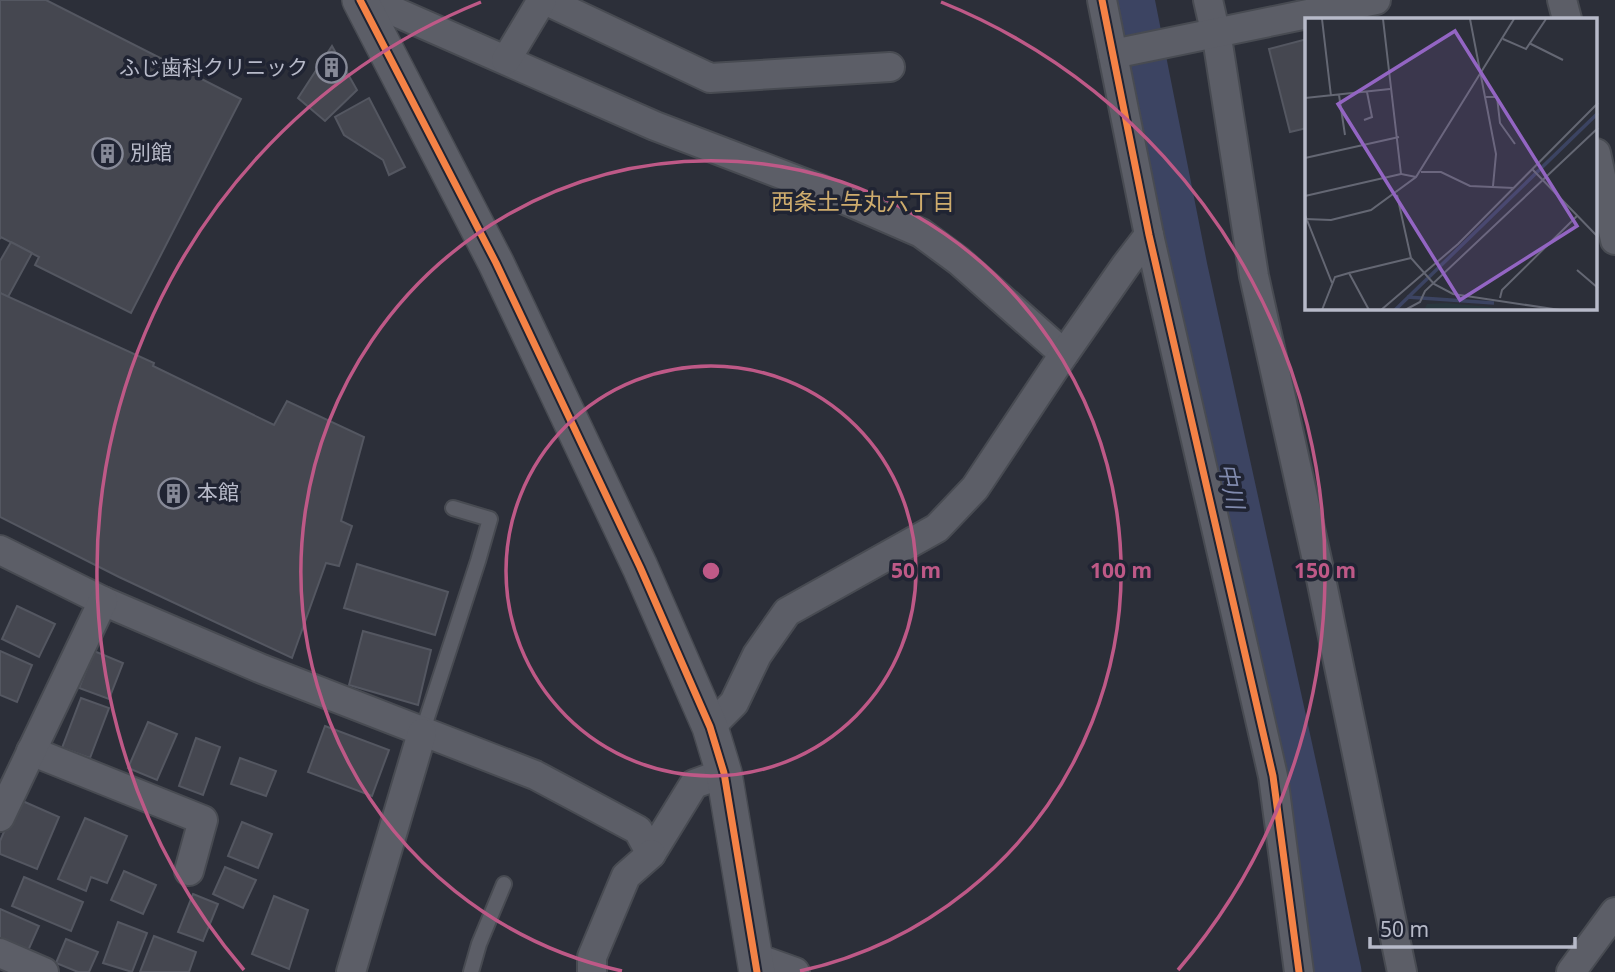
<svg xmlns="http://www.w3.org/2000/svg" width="1615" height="972" font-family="'Noto Sans','Noto Sans JP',sans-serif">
	<rect width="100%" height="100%" fill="#2c2f39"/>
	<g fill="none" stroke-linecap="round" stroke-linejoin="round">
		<!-- river -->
		<polyline stroke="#3c4462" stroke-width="49" points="1130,0 1183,268 1337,972"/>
	</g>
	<!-- building -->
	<g fill="#454750" stroke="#545761" stroke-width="2">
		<polygon points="0,0 46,0 241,99 131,313 35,265 39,257 1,237 0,239"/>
		<polygon points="1307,39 1307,128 1290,132 1269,49"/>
		<polygon points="332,46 357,90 325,121 298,98"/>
		<polygon points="369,98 405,167 389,175 383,160 344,135 335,117"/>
		<polygon points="11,242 32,253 8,297 0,293 0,261"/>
		<polygon points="0,293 154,363 153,366 274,425 287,401 364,437 341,521 352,526 339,566 326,563 292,658 119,577 0,517"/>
		<polygon points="357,564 448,592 435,635 344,608"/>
		<polygon points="17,606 55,624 39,657 2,639"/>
		<polygon points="363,631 431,650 418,705 349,685"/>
		<polygon points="0,651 32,665 17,702 0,695"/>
		<polygon points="94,651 123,663 109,699 79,688"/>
		<polygon points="81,698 109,708 90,758 62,748"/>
		<polygon points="148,722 177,734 157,780 128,768"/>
		<polygon points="325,726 389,750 372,796 308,772"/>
		<polygon points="196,738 220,747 203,795 179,786"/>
		<polygon points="240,758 276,771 266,796 231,784"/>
		<polygon points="18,799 59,817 37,869 0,854 0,841"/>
		<polygon points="85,818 127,836 107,883 91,877 86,891 58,879"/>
		<polygon points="242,822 272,834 258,868 228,856"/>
		<polygon points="225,867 256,880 243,908 213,894"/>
		<polygon points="124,871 156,885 143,914 111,900"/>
		<polygon points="24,877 83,902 71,931 12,906"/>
		<polygon points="193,894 218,904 203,941 178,932"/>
		<polygon points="274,896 308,910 289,969 252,954"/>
		<polygon points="0,909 39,926 27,953 0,940"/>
		<polygon points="118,922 147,933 132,972 103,963"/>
		<polygon points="154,936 196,952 189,972 140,972"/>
		<polygon points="66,939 98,952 89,972 78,972 56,963"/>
	</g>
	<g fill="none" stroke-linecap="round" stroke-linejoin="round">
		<defs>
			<g id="service">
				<polyline points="422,733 478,561 490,519 453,508"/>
				<polyline points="471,972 479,944 504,884"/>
			</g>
			<g id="minor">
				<polyline points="545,0 710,78 890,67"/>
				<polyline points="1102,0 1149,235 1273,776 1299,972"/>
				<polyline points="1208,0 1218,44 1254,276 1319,569 1402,972"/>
				<polyline points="1562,0 1567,19"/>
				<polyline points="361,1 382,6 655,126 820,189 921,233 959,261 1064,354"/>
				<polyline points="1113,54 1376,0"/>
				<polyline points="506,60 542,0"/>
				<polyline points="1596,153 1615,240"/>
				<polyline points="0,550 103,601 262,669 535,775 638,830 651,854 694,784 724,773"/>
				<polyline points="710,727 734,703 757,655 787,612 937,528 975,488 1064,354 1126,265 1149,235"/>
				<polyline points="31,751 203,820 189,871"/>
				<polyline points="0,817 103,601"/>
				<polyline points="0,953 44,972"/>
				<polyline points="756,958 795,972"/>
				<polyline points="351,972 422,733"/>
				<polyline points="592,972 592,957 626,876 651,854"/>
				<polyline points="1571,972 1615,912"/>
			</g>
			<polyline id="tertiary" points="360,0 496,263 640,567 710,727 724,773 757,972"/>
		</defs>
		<!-- service casing -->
		<use href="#service" stroke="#484b52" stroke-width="18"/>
		<!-- minor casing -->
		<use href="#minor" stroke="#484b52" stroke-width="32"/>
		<!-- tertiary casing -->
		<use href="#tertiary" stroke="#484b52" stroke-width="38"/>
		<!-- service -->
		<use href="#service" stroke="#5c5e67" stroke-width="14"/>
		<!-- minor -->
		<use href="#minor" stroke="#5c5e67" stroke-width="28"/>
		<!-- tertiary -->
		<use href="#tertiary" stroke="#5c5e67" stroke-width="35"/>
		<defs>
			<g id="cycleway">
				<polyline points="360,0 496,263 640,567 710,727 724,773 757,972"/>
				<polyline points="1102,0 1149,235 1273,776 1299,972"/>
			</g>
		</defs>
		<!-- cycleway casing -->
		<use href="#cycleway" stroke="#202433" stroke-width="11"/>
		<!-- cycleway -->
		<use href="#cycleway" stroke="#f48246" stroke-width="7"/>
	</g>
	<!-- distance rings -->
	<g fill="none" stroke="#be5987" stroke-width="3.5">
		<circle cx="711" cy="571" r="205"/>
		<path d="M622 971A410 410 0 1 1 800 971"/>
		<path d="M244 970A614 614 0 0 1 481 2M941 2A614 614 0 0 1 1178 970"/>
	</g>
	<!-- icons -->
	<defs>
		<symbol id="building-ring" viewBox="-11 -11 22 22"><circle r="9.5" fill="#202433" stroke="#868997" stroke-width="1.5"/><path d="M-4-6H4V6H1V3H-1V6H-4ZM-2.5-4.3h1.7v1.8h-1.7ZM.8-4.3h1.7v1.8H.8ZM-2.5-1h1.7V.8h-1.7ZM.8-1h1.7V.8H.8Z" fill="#868997"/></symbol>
	</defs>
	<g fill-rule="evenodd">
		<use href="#building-ring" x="314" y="50" width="35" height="35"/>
		<use href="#building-ring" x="90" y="136" width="35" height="35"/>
		<use href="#building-ring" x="156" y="476" width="35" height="35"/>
	</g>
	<g text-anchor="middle" stroke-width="7" stroke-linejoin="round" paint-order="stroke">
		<!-- poi labels -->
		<g font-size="21" fill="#b7bac9" stroke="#202433" text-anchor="start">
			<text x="308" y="75" text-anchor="end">ふじ歯科クリニック</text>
			<text x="130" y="160">別館</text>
			<text x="197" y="500">本館</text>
		</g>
		<!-- neighbourhood labels -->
		<g font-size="23" fill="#ceac6d" stroke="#202433">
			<text x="863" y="210">西条土与丸六丁目</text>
		</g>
		<!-- water labels -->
		<g font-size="23" font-style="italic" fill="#818bae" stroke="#202433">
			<text transform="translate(1231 486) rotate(78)" y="8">中川</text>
		</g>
	</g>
	<!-- overview -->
	<g transform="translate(1305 18)">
		<rect width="292" height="292" fill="#2c2f39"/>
		<path d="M141,285l44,4 11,3h-77l3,-6z" fill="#29373e"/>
		<path fill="none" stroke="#3c4462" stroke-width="3.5" d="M102,279l87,6M90,292l203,-197"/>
		<path fill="none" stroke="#646773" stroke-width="2" d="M17,1l9,77M78,1l18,155 15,3M165,1l26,135 -3,32M198,21l23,10 20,-30M224,25l34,17M34,77l6,40M181,79h11l3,26 15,21M0,80l85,-9M59,102l8,-3 -5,-25M0,140l94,-21M228,152l65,67M116,154h20l29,14 44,2M92,177l14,63 23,26 19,10 107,16M0,178l96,-22M0,197l27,68M0,201l26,1 40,-10 45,-33 98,-158M272,252l21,18M44,255l62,-15M195,280l2,-8 75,-74M17,292l13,-33 14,-4 20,37M76,292l77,-66 140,-141M100,292l15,-8 5,-11 173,-163"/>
		<path fill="#9365c3" fill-opacity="0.15" stroke="#9365c3" stroke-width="3.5" d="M150,13l122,195 -117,74 -122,-196z"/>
		<rect width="292" height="292" fill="none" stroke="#b7bac9" stroke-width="3.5"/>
	</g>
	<circle cx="711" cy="571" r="10" fill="#be5987" stroke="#202433" stroke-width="3.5"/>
	<g font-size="21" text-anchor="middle" font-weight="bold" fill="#be5987" stroke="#202433" stroke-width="7" stroke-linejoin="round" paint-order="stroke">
		<text x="916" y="578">50 m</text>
		<text x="1121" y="578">100 m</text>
		<text x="1325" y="578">150 m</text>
	</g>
	<!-- scale -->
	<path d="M1370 937v10h205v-10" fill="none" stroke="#b7bac9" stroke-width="3.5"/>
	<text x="1380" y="937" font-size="21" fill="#b7bac9" stroke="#202433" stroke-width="5" paint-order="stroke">50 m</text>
</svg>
